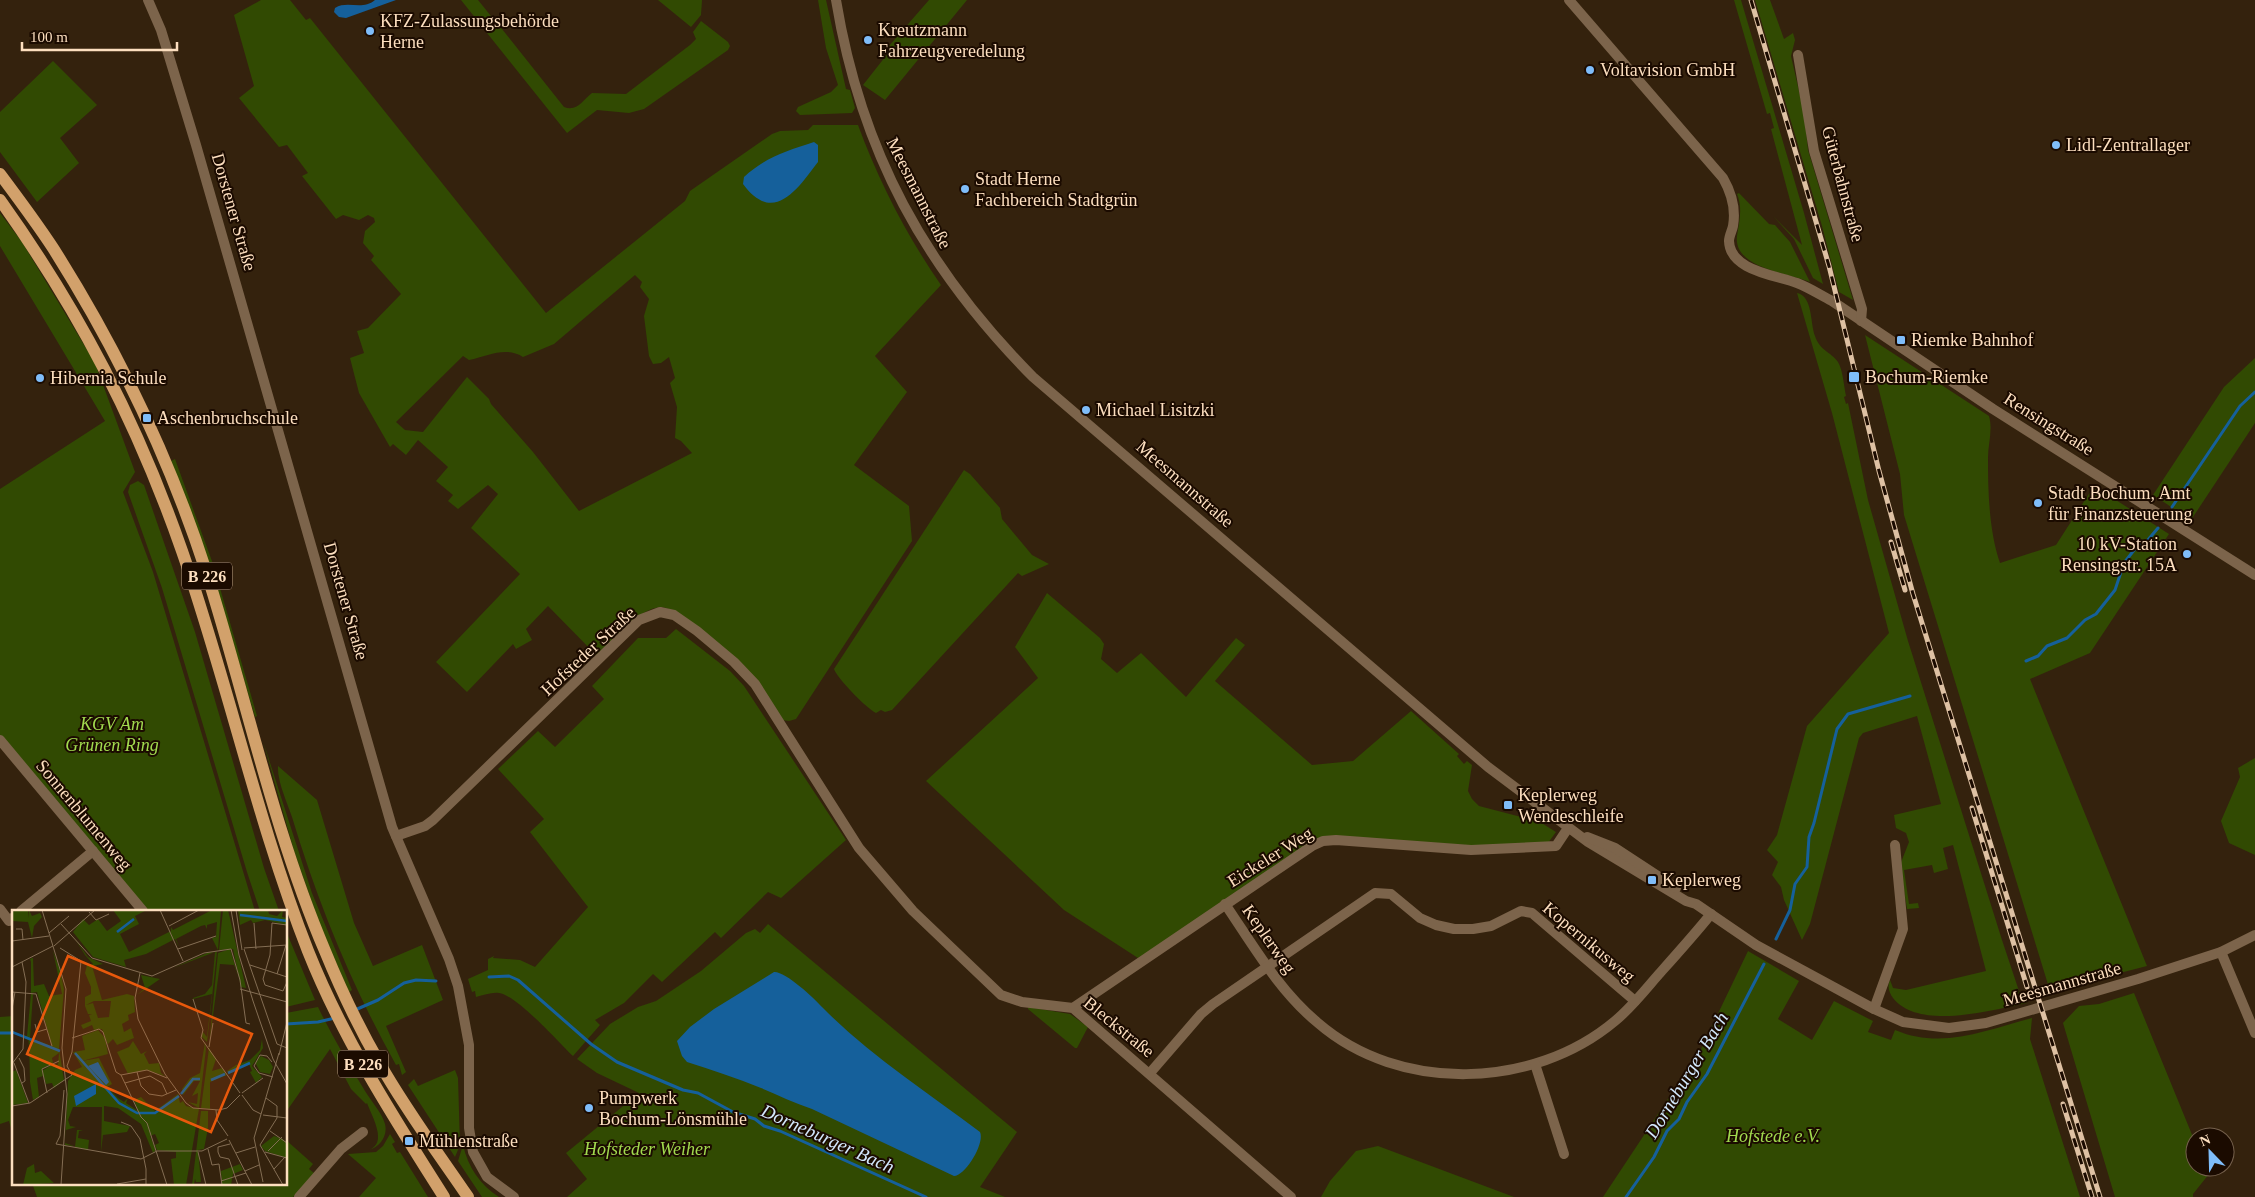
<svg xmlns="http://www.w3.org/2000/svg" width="2255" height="1197" font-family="'Times New Roman',serif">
	<rect width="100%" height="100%" fill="#34220d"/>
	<!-- green -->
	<g fill="#314a02" fill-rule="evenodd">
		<path d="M261,0h29l16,20 4,-2 236,295 139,-112 5,-10 82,-57 8,-3 28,-1 5,-5h45c21,57 49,111 83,160l-66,71 32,36 -53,73 55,41 3,35 -116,178 -7,2 -7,-1 -25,-36 -88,-75c-24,-11 -55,32 -71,48l-50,-51 -22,23 6,11 -16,9 -3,-5 -46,48 -31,-30 84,-88 -49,-46 27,-34 -10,-9 -30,24 -10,-8 5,-6 -17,-14 12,-14 -30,-27 -12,15 -13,-11 -3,3 -31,-54 -9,-35 14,-5 -7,-22 11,-3 33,-34 -30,-34 3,-4 -11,-13 2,-12 10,-9 -1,-4 -6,-3 -9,5 -16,-5 -7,4 -34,-43 6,-3 -21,-28 -8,2 -40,-49 15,-12 -20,-71zM635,275l7,7 -2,5 9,12 -5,17 5,40 4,8 8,-1 8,-6 6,21 -5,5 7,24 -2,31 6,3 11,12 -113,58 -46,-59 -42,-48 -2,-5 -22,-22 -44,55 -18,-2 -9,-8 67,-66 6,4c20,-4 36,-14 54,-3l31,-13z"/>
		<polygon points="461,0 478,0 495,21 485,30"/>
		<polygon points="658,0 702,0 701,15 691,27"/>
		<polygon points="818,0 826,0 846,89 850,90 855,108 852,113 800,115 796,111 798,107 831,92 838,85 826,48"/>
		<polygon points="929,0 967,0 885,100 863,85 889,52 889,46"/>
		<polygon points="1734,0 1741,0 1804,213 1823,284 1813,278 1794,239 1773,216 1802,245 1771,129 1774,128 1770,113 1767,114"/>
		<polygon points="1755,0 1770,0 1784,39 1793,33 1795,40 1791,56 1804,113 1808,150 1853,300 1839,292 1822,226"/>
		<path d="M701,21l27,21 2,4 -2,4 -84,59 -15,4 -32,-3 -30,23 -80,-100 11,-9 66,83c13,5 19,-7 28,-14l34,1 64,-49 6,-6 -3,-7z"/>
		<polygon points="53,61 97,105 60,138 79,163 37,202 0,152 0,112"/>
		<path d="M1739,193l30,31 6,1 15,17 20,40c-22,-9 -77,-14 -73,-46 2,-14 6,-27 0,-42z"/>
		<polygon points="0,213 22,242 95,363 135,472 123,492 153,572 255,911 147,911 0,735 0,489 105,421 0,246"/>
		<path d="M1797,293c16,3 13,30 18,43 5,15 15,15 23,26 5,8 6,25 8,34l-2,1 2,7 2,-1 20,97 40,141 94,299 17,51 8,12c-35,7 -108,28 -134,-5 -4,-6 -6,-11 -3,-18l3,8 13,2 80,-19 -33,-126 -10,3 5,21 -14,4 -2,-8 -28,5 5,34 9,-1 1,5 -12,1 -7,-44 9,-23 -3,-9 -10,-5 -2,-13 47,-11 -24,-88 -54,17 -4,5 -49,186 -8,16 -18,-40 -3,-13 -9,-12 6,-13 -11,-12 10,-15 30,-109 82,-93 -57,-220z"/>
		<path d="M1865,335l124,81c4,14 -1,28 -1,42 0,34 1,73 12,105l56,-18 38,-59 75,48 -79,119 -60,26 117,287 -97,25 -146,-476 -4,-41z"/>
		<polygon points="2255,358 2255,423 2191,520 2153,495 2224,387"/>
		<polygon points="175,459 213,564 257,716 255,717 227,622 171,461"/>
		<path d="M964,470l6,4 30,34 2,11 30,36 17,9 -27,12 -4,-3 -126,137 -7,2 -4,-2 -5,3c-10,-5 -39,-35 -42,-44z"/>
		<polygon points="138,481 144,485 195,632 264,868 279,911 260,911 247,872 162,588 128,492 130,485"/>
		<polygon points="1047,593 1100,638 1104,644 1101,659 1117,673 1141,653 1186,697 1236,638 1245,645 1215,681 1312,765 1353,761 1411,711 1459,754 1457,756 1464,764 1467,761 1472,765 1468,791 1472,799 1479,806 1540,822 1556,832 1548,843 1480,846 1333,836 1138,958 1064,910 926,781 1038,678 1015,647"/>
		<path d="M676,629l54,42 14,15 102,154 -65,58 -13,-6 -47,46 -6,-6 -53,50 -9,-8 -29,29 -29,17 5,5 -27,31c-15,-14 -55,-60 -74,-63 -7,-1 -15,2 -23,4l-1,-6 -3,1 -4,-13 20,-9v-11l6,-3 -1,2 27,2 15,7 53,-60 -58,-75 14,-13 -46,-50 40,-38 17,16 49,-48 -12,-13 46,-48h28z"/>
		<polygon points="263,741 312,893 352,990 349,992 321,928 294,851"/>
		<polygon points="2255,758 2255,855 2229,843 2221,821 2240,777 2238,768"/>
		<path d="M278,766l39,34 37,123 19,43 49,-21 21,55 -57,26 20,46 -4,3 -3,-11 -3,1c-44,-79 -78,-161 -104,-248 -5,-15 -15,-36 -14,-51z"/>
		<polygon points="768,924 1017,1132 980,1187 1005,1197 567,1197 587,1179 566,1153 639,1093 597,1073 577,1059 610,1024 638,1007 656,1001 701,971 746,933 755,929 760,933"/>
		<polygon points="286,931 315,1000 286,1007"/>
		<path d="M1748,951l51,30 -21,38 34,21 22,-39 39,20 -5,11 23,8 4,-10c47,20 91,0 137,-12l-2,21 50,158h-477l98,-148z"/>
		<polygon points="2134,993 2195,1142 2195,1167 2206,1167 2209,1174 2193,1194 2193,1197 2115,1197 2063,1023 2079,1006 2099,1004"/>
		<path d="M318,1007c14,29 30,56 47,84 6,10 17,22 20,33 3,12 -5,23 -16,26 19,-8 3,-33 -2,-47l-1,1 -15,-15 -21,-40 -44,63v-99z"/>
		<polygon points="1028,1007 1070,1014 1088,1027 1077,1048 1075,1048 1028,1009"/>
		<polygon points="14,1016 14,1139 9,1121 0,1124 0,1017"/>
		<polygon points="455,1070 458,1078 460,1145 455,1157 408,1085 414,1079 418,1086"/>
		<polygon points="390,1134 395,1142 392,1144 397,1153 400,1152 428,1197 359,1197 376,1178 348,1154 376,1152 383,1146"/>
		<polygon points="286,1140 313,1164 309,1169 314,1173 293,1197 37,1197 32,1183 286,1183"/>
		<path d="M463,1145c5,22 17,40 36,52h-17l-24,-36z"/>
		<polygon points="1378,1146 1514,1197 1321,1197 1330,1181 1356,1151"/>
	</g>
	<!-- water -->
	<g fill="#15609b">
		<path d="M375,0h21l-50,18 -7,-1 -5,-5 1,-4c13,-8 27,3 40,-8z"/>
		<path d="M814,142l4,3v17c-20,26 -44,64 -75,22l1,-7c22,-20 42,-26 70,-35z"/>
		<path d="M774,972c11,-1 40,26 48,35 47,48 105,85 158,125 5,11 -14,43 -26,44l-142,-67c-18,-6 -34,-14 -51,-21 -25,-10 -49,-18 -74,-26l-5,-6 -5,-15 13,-14 24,-18z"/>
	</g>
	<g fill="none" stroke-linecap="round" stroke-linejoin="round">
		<!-- stream -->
		<g stroke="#15609b" stroke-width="3">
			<polyline points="2172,507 2240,406 2255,392"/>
			<polyline points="2026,661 2038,656 2047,646 2067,638 2085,620 2096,614 2115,590 2124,563 2138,545 2147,541 2158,528"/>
			<polyline points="1776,939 1790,910 1795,884 1807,867 1809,837 1814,823 1837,729 1848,714 1910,696"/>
			<polyline points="489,977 509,976 518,980 591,1044 617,1062 683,1090 698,1093 733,1112 755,1119 764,1126 780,1131 926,1197"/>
			<polyline points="355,1010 378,1000 404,983 416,980 436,981"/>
			<polyline points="286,1024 318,1022 335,1018"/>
			<polyline points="0,1033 14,1033"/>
			<polyline points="1626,1197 1654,1157 1667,1131 1679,1119 1687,1102 1707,1074 1764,964"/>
		</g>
		<!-- street -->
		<g stroke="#7c644b" stroke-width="10">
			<polyline points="148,0 161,30 196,145 392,827 449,959 458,986 469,1045 469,1128 473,1152 487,1177 514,1197"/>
			<path d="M836,0c25,152 89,268 197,377l455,390 100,75 98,59 10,3 60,41 118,64 29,13 46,6 37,-5 152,-44 83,-27 34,-17"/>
			<path d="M1569,0l154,178c8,14 13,31 10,48 -1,5 -4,10 -4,15 1,30 47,34 68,42 13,5 23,12 35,18l161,108 262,166"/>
			<polyline points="1798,55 1814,151 1862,309 1861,321"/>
			<polyline points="0,740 143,911"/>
			<polyline points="396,836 425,826 433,820 639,620 660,612 674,615 697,631 734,662 755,684 859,848 913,911 1001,995 1022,1002 1073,1008 1291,1197"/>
			<polyline points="1587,837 1615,848 1676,888"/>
			<path d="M1225,904c28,41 54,87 93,119 81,70 215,67 297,-2 16,-13 30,-31 44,-47 17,-19 35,-39 52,-60"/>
			<polyline points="0,909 9,921 14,917"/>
			<polyline points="21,911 93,851"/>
			<polyline points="2221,952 2255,1033"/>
			<polyline points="1073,1008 1312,846 1323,841 1336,840 1471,850 1556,846 1568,828"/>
			<polyline points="1874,1009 1903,929 1895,845"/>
			<polyline points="1535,1064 1564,1154"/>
			<polyline points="1150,1073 1201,1014 1213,1004 1375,893 1391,894 1420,918 1436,925 1454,929 1473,929 1491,926 1521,911 1532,913 1635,1001"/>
			<polyline points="299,1197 341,1149 363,1132"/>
		</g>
		<!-- primary -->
		<g stroke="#d2a16b" stroke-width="12">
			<path d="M0,174c18,24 36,48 53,74 64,101 116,209 153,323 40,126 67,258 119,380 16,39 34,77 55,113 26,46 58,89 88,133"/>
			<path d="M0,200c80,112 137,222 182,351 46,132 75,270 126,400 35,88 86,167 136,246"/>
		</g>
		<defs>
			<g id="rail">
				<polyline points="1751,0 1829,266 1879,471 1913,594 2100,1197"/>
				<polyline points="1891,542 1905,590"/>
				<polyline points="1972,808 2027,987"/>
				<polyline points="2063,1104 2092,1197"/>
			</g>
		</defs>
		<!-- rail casing -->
		<use href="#rail" stroke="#dec1a3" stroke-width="5"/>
		<!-- rail -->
		<use href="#rail" stroke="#1b0b00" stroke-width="3" stroke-dasharray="9" stroke-linecap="butt"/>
	</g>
	<!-- markers -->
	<g fill="#7fbdf9" stroke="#1b0b00" stroke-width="2">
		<circle cx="370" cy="31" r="5"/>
		<circle cx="868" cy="40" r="5"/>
		<circle cx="1590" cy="70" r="5"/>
		<circle cx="2056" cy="145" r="5"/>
		<circle cx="965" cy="189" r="5"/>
		<rect x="1896" y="335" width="10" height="10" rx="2.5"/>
		<rect x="1848" y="371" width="12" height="12" rx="2.5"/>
		<circle cx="40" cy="378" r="5"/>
		<circle cx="1086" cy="410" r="5"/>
		<rect x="142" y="413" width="10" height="10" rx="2.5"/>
		<circle cx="2038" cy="503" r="5"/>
		<circle cx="2187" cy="554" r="5"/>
		<rect x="1503" y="800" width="10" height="10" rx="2.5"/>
		<rect x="1647" y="875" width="10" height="10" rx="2.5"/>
		<circle cx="589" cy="1108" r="5"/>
		<rect x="404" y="1136" width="10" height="10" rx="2.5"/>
	</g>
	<g text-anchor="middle" stroke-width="4" stroke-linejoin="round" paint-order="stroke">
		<!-- shield labels -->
		<g fill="#1b0b00" stroke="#b99f86" stroke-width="1">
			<rect x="182" y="562.5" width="50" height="27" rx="4"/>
			<rect x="338" y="1050.5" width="50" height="27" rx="4"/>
		</g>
		<g font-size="16" font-weight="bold" fill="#fddfbf">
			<text x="207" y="582">B 226</text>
			<text x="363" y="1070">B 226</text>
		</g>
		<!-- poi labels -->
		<g font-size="18" fill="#fddfbf" stroke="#1b0b00" text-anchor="start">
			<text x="380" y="27">KFZ-Zulassungsbehörde<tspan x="380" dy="21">Herne</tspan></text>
			<text x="878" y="36">Kreutzmann<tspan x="878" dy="21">Fahrzeugveredelung</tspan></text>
			<text x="1600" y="76">Voltavision GmbH</text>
			<text x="2066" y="151">Lidl-Zentrallager</text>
			<text x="975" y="185">Stadt Herne<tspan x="975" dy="21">Fachbereich Stadtgrün</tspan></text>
			<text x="1911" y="346">Riemke Bahnhof</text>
			<text x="1865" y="383">Bochum-Riemke</text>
			<text x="50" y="384">Hibernia Schule</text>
			<text x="1096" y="416">Michael Lisitzki</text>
			<text x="157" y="424">Aschenbruchschule</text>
			<text x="2048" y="499">Stadt Bochum, Amt<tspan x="2048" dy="21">für Finanzsteuerung</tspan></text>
			<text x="2177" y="550" text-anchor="end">10 kV-Station<tspan x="2177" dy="21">Rensingstr. 15A</tspan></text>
			<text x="1518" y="801">Keplerweg<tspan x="1518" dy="21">Wendeschleife</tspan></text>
			<text x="1662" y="886">Keplerweg</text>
			<text x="599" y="1104">Pumpwerk<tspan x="599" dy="21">Bochum-Lönsmühle</tspan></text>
			<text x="419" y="1147">Mühlenstraße</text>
		</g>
		<!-- street labels -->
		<g font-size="18" fill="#fddfbf" stroke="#1b0b00">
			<text transform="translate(1843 184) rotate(75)" y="6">Güterbahnstraße</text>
			<text transform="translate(919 193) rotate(63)" y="6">Meesmannstraße</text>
			<text transform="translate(234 212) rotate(74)" y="6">Dorstener Straße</text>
			<text transform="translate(2049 424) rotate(32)" y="6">Rensingstraße</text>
			<text transform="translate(1185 484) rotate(41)" y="6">Meesmannstraße</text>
			<text transform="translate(346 601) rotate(74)" y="6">Dorstener Straße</text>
			<text transform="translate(588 651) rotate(-43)" y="6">Hofsteder Straße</text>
			<text transform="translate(84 815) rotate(50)" y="6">Sonnenblumenweg</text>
			<text transform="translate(1270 857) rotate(-32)" y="6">Eickeler Weg</text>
			<text transform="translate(1269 939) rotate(55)" y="6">Keplerweg</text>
			<text transform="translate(1589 942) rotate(40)" y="6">Kopernikusweg</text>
			<text transform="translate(2062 984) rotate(-16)" y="6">Meesmannstraße</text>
			<text transform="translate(1119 1027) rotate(39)" y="6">Bleckstraße</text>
		</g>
		<!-- park labels -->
		<g font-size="18" font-style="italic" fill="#a1da4e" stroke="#1b0b00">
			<text x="112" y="730">KGV Am<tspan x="112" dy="21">Grünen Ring</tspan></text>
			<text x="1773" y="1142">Hofstede e.V.</text>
			<text x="647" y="1155">Hofsteder Weiher</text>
		</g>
		<!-- water labels -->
		<g font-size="19" font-style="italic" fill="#d2e7fb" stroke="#1b0b00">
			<text transform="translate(1686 1075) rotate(-59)" y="7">Dorneburger Bach</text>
			<text transform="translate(828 1138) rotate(24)" y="7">Dorneburger Bach</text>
		</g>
	</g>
	<!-- overview -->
	<g transform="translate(12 910)">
		<rect width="275" height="275" fill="#34220d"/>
		<path d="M6,0h10l1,8v-8l3,6 8,-3 2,4 -8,9 -2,12 -4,-16 -16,-1v-9zM101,0h34l-12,6 4,8 -19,10 9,18 42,-21v-4l2,3 39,-20h9l-3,40 -6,-12 4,-1 1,-15 -10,3v4l-2,-4 -4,1 -25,13 3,8 -4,-8 -29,15 -22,6 2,7 -33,-10 -20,-25 10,-13 6,6 9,-6 9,12 14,-10zM211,0h5l18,78 -5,-1 -8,-38 -14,1zM226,0h30l1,4 8,2 6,-6 -1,7 5,1v7l-22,-5 -12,3 -2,-3 -11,5zM63,29l13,18 15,7 -11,2 10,34 25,-6 7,2 1,16 -7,3 1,5 -7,4 2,8 7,-4 3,10 -17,7 -4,-6 -5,5 1,4 -7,-19 -8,1 -2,-5 -9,4 -2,-4 10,-4 -2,-6 3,-1h-4l-3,-8v-9l6,-3v-7l-6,-14 2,-8h-5l11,-1 -8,-9zM82,91h17l-2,16 -11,1 -5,-15 -7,2zM218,39l8,27 -4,-11 -14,-1 -11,81 9,-92zM41,41l7,19 4,19 -5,60 5,31 -10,8 -2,-5 -6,1 -4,-13 11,-7 5,1 1,-12 -7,5 1,5 -11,6 1,7 -6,2 2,19 -6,3 -3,-18 -1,-45 3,-34 -4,44v-7l-6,-3v-2l5,1 4,-42h2l-3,44 22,8 -15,-54 -6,1v-31l-1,-3 -6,3 8,-4h1l1,28 10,-2 5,12 13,-2zM203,42l-42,16 34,-15 10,-1 -10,90 -6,-6 2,-4 4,5 5,-43 -19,5v-1l12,-4 7,-9zM129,65l19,4 -23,16 8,-7zM86,120l7,8 3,16 -26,7 17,-3 13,26 -5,3 11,11 6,4 4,-4 -2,5 12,8 -4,-11 7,-3 14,14 23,-17 2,9 3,-2 3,5 13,3 -13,76h-12l-3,-26 5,-1v-6l-19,-2 -2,-5 4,-2 -4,-9 -5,2 6,14 -3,3 -12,-29 -23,-16 -14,-2v15l26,5 -3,6 -24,3 -2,17 1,-45h-29l-5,13 2,6 6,1 -10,3 -1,13 9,3 -9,-1 3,-64 7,-11 7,-3 -9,-15 12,-2 -3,-14zM250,129l1,9 -11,18 10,11 -6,6 -6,-11 2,-1 -3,-7 -20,10 -2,-3 9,-6 14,-5 10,-10zM121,131l8,13 6,-3 -3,3 5,10 10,-1 2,10 4,3 -18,-6 -19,4 -11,-22 12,-5zM193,132l1,7 -7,59 -11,-6 9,2 1,-11 -6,3 8,-15h-6l-11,14 -1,-6 8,-11 10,-5zM197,138l7,11 -4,12 10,-3 5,7 -17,7v27l-9,-1zM249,146l8,4 4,7 -3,7 -10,-2 -5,-10zM4,160l12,33 -16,2v-33zM189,201h7v17l-4,21 -6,1 3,32h-5l-1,-3 -1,6h-2zM65,220h6l-4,1 -1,7 11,2 -1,10 -13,-3zM262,226l9,3 4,6v13l-22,-7 -4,-5zM22,254l1,9 6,-2 13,12 -31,2 4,-17zM228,254l3,6 -10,4 -2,11h-9l-1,-14z" fill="#314a02" fill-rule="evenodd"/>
		<path d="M86,152l11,20 -3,3 -18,-19zM84,174v10l-20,12 -2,-10z" fill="#15609b"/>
		<path fill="none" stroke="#15609b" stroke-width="2.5" d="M228,5l47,6M105,22l17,-13M0,122l48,19M63,143l44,50 18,10h18l24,-17M216,163l22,-10M199,170l14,-6M169,184l12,-15h7"/>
		<path fill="none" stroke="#846e54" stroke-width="1" d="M30,0l24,79 -4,59 5,46 -6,91M148,0l23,51M219,0l8,45 14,46 20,58 14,25M224,0l6,40M77,2l7,8 13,-6M242,13l2,26M49,14l31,34 60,18 52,-23 27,-4 9,31 6,43 4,1M275,15l-15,-2 -2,32 -7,24 2,6 18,6 4,-9M157,16l30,-16M4,19h6l1,11M37,23l20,-17M0,31l37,-5M42,36l41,-36M48,38l21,13 -9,91 -5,14 5,9M232,38l43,-3M166,39l38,-13M232,39l33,95 10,4M238,55l37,12M0,57l41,-21M128,63l-5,25 3,21 27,55 21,29 7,5 26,2 8,-2 13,-13M265,64l9,-29M228,79l47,13M0,82l24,2 16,52M181,89l10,31 -2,8 39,55M0,99l3,-17M23,114l2,8 10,-3M60,128l27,-9 4,3 13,40 5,3 20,42 6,6 20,62M197,137l4,-24M267,145l8,-33M7,148l5,10 1,13 -3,2M260,152l-5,-6 -7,-1 -6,11 5,7 14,4M2,153l15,40M0,154l11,-15 3,-67 -4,-20M125,162l4,14 8,8 13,2 14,-6M109,165l26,-5 20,8M113,173l25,-7 12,7 5,11M35,183l-5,-24 17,-8M230,183l21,-15M230,185l11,15 8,4M0,196l18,-3 42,-28M204,200l1,10 11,16M251,205l24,3M109,212l10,4 9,13 6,30v16M258,221l17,12M217,230l23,45M44,234l85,15 16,-8h45l25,-12M44,234l4,-8 4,-46M218,234l-12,3v5l2,5 9,2 9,26M248,235l17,-27v-12l-11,-8M248,235l23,40M196,239l4,16 7,-1 3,21M256,241l14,-14M186,242l8,33M253,242l22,6M224,243l19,-6M262,259l11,-12M233,261l14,-6M209,271l25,-8M251,272l-9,-44 25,-85M105,274l29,-5"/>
		<path fill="#e8590c" fill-opacity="0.15" stroke="#e8590c" stroke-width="2.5" d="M56,46l184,78 -41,98 -184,-78z"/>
		<rect width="275" height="275" fill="none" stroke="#fddfbf" stroke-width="2.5"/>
	</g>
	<!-- north arrow -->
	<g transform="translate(2210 1152) rotate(337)"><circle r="24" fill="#1b0b00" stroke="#75604c"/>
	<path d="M0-4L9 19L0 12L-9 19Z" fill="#7fbdf9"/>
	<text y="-8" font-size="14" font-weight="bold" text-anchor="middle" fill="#fddfbf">N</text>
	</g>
	<!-- scale -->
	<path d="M22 42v8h155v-8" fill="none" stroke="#fddfbf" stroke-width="2.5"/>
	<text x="30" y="42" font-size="15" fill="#fddfbf" stroke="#1b0b00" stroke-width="4" paint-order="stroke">100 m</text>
</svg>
